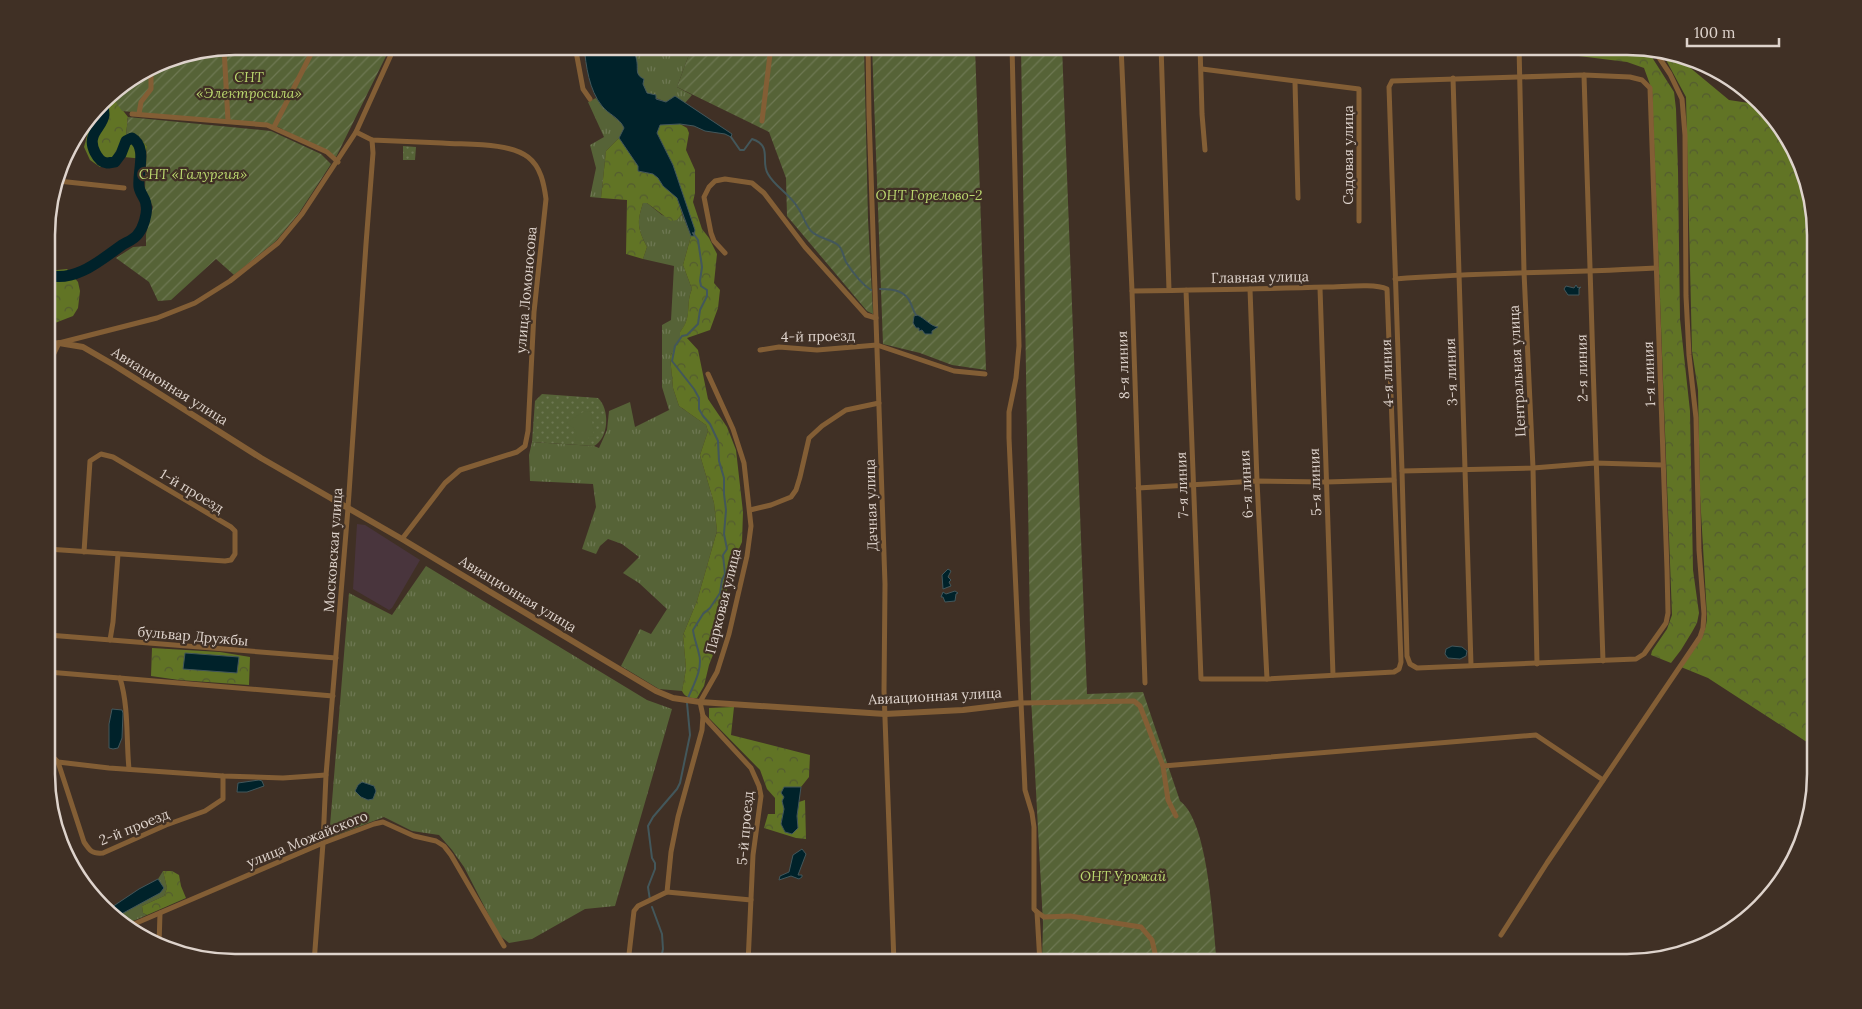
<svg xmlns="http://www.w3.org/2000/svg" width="1862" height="1009" font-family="Lora,serif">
	<defs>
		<pattern id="grass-tufts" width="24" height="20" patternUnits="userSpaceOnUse" patternTransform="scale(1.25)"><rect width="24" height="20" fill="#566337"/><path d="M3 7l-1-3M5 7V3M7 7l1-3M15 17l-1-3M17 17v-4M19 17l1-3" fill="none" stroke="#6e7853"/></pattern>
		<pattern id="forest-crowns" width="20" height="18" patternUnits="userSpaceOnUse" patternTransform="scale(1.25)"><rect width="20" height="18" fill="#617425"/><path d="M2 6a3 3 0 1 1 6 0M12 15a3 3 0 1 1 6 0" fill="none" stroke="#545c30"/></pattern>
		<pattern id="park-dots" width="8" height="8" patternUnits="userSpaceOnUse" patternTransform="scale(1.25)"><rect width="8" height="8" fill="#566337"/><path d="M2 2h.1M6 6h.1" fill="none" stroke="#6e7853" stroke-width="1.8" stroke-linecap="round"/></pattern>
		<pattern id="garden-furrows" width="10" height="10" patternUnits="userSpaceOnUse" patternTransform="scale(1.25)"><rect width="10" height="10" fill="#566337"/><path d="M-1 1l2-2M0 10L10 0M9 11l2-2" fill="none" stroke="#6e7853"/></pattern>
	</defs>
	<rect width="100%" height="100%" fill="#403025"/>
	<!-- industrial -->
	<polygon fill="#49353d" points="357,524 365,525 420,560 392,608 389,610 353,589"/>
	<!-- grass -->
	<g fill="url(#grass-tufts)">
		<path d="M642,46l49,3 -14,38 15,8 -7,8 -10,-7 -9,6 -10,-4v-3l-9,-2c-6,-10 -22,-42 -5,-47z"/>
		<polygon points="596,98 603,107 622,124 624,128 619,138 606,151 601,198 590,197 596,168 590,145 604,137 588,102"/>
		<path d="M643,203h4l15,12 15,5 5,-6 9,22 -8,29 9,24c-7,16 1,28 -12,43l1,7 -11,17 3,32 6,18 27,19 2,6 -8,24 14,48 3,28 -20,70 -14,34 3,34 -4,22 -23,-2 -38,-23 19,-37 11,5 16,-25 -28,-26 -16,-10 16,-16 -17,-13 -14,-5 -8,7 -4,8 -14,-5 14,-42 -3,-23 -63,-3 -1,-26 3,-13 62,4 5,2 8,-18 2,-19 21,-9 5,25 34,-17 -7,-23v-62l9,-5 3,-54 -31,-7 4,-12c-10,-19 -10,-25 -4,-44z"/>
		<polygon points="426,566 647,700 672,709 615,906 585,909 532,939 509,943 499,935 464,867 452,850 439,835 412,831 384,817 329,838 349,593 392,615"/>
		<polygon points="163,871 167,888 164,896 142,906 143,913 147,915 124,925 114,918 136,906 160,881 158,879"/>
	</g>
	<!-- forest -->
	<g fill="url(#forest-crowns)" fill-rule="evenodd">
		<polygon points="1522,46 1627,46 1648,51 1674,92 1676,109 1678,170 1680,319 1690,411 1693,570 1699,613 1697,623 1692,632 1681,650 1671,663 1651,655 1652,651 1667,629 1672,615 1652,90 1644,68 1627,62 1521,49"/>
		<path d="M1665,58l17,3 47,39 33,5 22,25 30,80 2,538 -108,-70 -27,-11c12,-16 26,-31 26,-51l-7,-121 -2,-105 -6,-39 -6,-254z"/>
		<polygon points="110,94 128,117 126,135 138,135 147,146 146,156 144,159 124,157 120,163 100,167 90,160 84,147 92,117"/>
		<path d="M680,124l7,4 2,5 -3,17 9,20v23l-2,9 9,27 7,9 8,16 -3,29 6,7 -2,18 -8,22 -23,8 11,12 10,49 19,28 9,23 7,62 -1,30 -9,20 -8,36 -5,39 -11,28 -5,21 -7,12c-6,0 -12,0 -15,-7l4,-22 -3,-34 14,-34 20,-70 -3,-28 -14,-48 8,-24 -2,-6 -27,-19 -6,-18 -3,-32 10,-17v-7c13,-16 5,-27 12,-43l-9,-24 8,-29 3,-1 -21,-70 -16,-32 3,-8z"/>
		<path d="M619,138l19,28v5l15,3 5,4 5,8 14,12 5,16 -5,6 -6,1 -24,-18h-4c-6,19 -6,25 4,44l-4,12 -17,-5 1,-54 -26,-2 5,-47z"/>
		<polygon points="67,269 78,282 80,291 78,308 73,316 55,323 47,332 47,271"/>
		<path d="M152,648l68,4 30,5 -1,28 -70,-5 -28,-4zM185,653l54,4 -2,16z"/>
		<path d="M734,707l-3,28 79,20 -1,22 -8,10h-17c0,8 -1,14 0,21 1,11 -7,9 1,24l7,2 6,-9 -1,-9 2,-14 6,-2 1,39 -10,-1 -32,-10 4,-14h7v-16l-8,-9 -7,-19 -51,-52v-10z"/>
		<polygon points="163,871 172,871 179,875 181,886 186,898 147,915 143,913 142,906 164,896 167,888"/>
	</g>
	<!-- park -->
	<g fill="url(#park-dots)">
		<polygon points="403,146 416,147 415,160 403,160"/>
		<path d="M542,394l56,4c12,11 11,40 -4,48l-62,-4 3,-41z"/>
	</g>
	<!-- garden -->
	<g fill="url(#garden-furrows)">
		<polygon points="235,46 391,46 336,157 278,127 122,111 110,94 163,60"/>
		<polygon points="715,46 864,46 868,219 873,314 867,311 787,216 786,178 769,132 677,87 691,49"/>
		<polygon points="872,46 975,46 986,370 952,365 920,353 883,344"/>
		<path d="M1021,46h41l25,648 56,-2 37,109c29,21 33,126 37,161l-175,1 1,-40 -12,-226z"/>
		<polygon points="128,117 271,131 321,154 331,164 299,213 276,241 234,275 216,259 171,300 158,301 149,282 116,258 133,247 146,246 146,234 153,207 145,189 147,146 138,135 126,135"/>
	</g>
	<!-- pitch -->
	<path fill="#566337" d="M591,411l3,25 -5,1 -1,4 -13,-1c4,-9 -1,-12 -9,-17l17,-11z"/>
	<!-- water -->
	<g fill="#00222a" stroke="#43575b">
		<path d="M584,46h58c-10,3 -6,9 -5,16 1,8 -2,13 7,17l-1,5 4,9 9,2v4l10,3 9,-6 57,38 -1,3 -6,-3 -20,-3 -11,-5 -14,-2 -20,1 -3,8 16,32 22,65 -1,6h-3l-14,-38 -14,-12 -5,-8 -5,-4 -15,-3v-5l-19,-28 5,-10c-4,-10 -16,-14 -22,-22 -13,-16 -16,-40 -18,-60z"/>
		<polygon points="1576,285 1578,288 1581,287 1579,289 1579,295 1568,295 1564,289 1566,286 1574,288"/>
		<path d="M917,315c8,3 13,11 21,12l-6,4v3h-7l-3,-4 -3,1v-3h-3l-3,-5 1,-7z"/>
		<polygon points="948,569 951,571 948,577 951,580 949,582 951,586 943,589 942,575"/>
		<polygon points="955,591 958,593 956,594 955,601 945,602 943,597 941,597 943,592 946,594"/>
		<polygon points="1452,646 1462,647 1467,651 1466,656 1460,659 1448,658 1445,654 1446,649"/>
		<polygon points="185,653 239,657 237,673 183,669"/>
		<polygon points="112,709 122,710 123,713 122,738 118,748 113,749 109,748 109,724"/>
		<polygon points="259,780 262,781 264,786 247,792 237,792 238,783"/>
		<polygon points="362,782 374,786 376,791 373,799 368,800 361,797 355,791 358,785"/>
		<polygon points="784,787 801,787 797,816 798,828 792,834 785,832 781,824 784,809 782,801 784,797 781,793"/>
		<polygon points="802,849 806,854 798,875 802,875 802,877 799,879 791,876 779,880 780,876 789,872 793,855"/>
		<polygon points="158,879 164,888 160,893 114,918 106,911 139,889"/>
	</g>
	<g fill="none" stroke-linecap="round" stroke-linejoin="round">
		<!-- stream -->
		<g stroke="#43575b" stroke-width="2">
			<path d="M731,137l9,13h4l8,-11c21,7 8,22 16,35 7,13 22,20 30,34 5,7 7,16 13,23 8,8 20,8 27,14 5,4 5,11 8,17 7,11 14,21 25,28"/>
			<path d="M880,289c12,0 26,1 31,15 2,4 2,7 5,11"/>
			<path d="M688,698c6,-14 15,-30 11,-44 -2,-9 -5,-16 -6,-24l10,-16 7,-6 10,-15 2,-13 3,-6 -2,-19 4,-6 -3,-15 2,-24 -2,-16v-16l-5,-17 -1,-20 -8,-17 -7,-8 -4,-7v-11l-5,-9 -22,-28 3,-15 7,-10 5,-1 11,-11 2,-14 7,-14v-6l-6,-4 -1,-5 2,-14 -4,-27 -5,-7"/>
			<polyline points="650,900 648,887 655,869 655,863 652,858 648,826 653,817 677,789 680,783 690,735 687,703"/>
			<polyline points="652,907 662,934 663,949 660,963"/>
		</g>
		<!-- river -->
		<path stroke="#00222a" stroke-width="11" d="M47,275c28,8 54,-15 75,-30 5,-3 13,-6 16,-11 5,-6 10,-21 8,-29 0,-6 -6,-11 -7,-18 -2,-15 9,-40 -7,-49l-6,3 -5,13 -6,8c-3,0 -5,1 -8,1 -10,-1 -17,-18 -14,-26 2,-8 10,-13 11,-22 0,-3 -1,-8 -1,-12"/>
		<!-- minor -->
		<g stroke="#835e35" stroke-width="5">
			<polyline points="575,46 583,89 590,99"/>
			<polyline points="868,46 869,115 885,584 884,691 894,963"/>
			<polyline points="1012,46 1019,346 1016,378 1009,412 1009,438 1025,790 1032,813 1034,827 1034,909 1037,912 1040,963"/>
			<polyline points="1121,46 1132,291 1145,683"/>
			<polyline points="1161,46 1169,290"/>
			<polyline points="1200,46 1202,114 1205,150"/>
			<polyline points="1519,46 1524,272 1533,468 1537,664"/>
			<polyline points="224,48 228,121"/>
			<polyline points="1202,69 1359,89 1359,221"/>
			<polygon points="1584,75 1630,77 1642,80 1650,88 1667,569 1668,613 1666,623 1644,654 1636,659 1417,668 1410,664 1407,656 1402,471 1389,87 1392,81"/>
			<path d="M1584,75c7,195 11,391 19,586"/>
			<polyline points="1453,78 1471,665"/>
			<polyline points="1295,82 1298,198"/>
			<polyline points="132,114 267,125 327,152 338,162"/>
			<polyline points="139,114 141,102 151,89 151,68"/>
			<polyline points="762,121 771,46"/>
			<polyline points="274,127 315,46"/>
			<path d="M356,132l16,8c23,1 46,2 70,3 25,2 66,-1 86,14 13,10 16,27 18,42l-12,113 -6,119 -3,15 -8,6 -57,18 -15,13 -43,56"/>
			<polyline points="58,181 124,188"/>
			<polyline points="725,253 714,241 711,233 704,197 709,187 715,181 725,179 752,183 764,193 805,247 866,315 876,318"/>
			<path d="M1395,279c87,-7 174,-6 261,-11"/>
			<polyline points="1320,288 1333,675"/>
			<polyline points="1250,289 1257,481 1267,679"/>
			<path d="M1132,291c65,-1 130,-2 195,-4 16,0 47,-4 60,2l14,373 -2,7 -5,3 -127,7h-66l-15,-389"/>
			<polyline points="760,350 779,347 817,350 877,345 954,371 985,374"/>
			<polyline points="47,368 59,343 157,318 195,303 230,281 278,243 302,214 356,132 395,46"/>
			<polyline points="1402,471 1533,468 1595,463 1663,465"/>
			<polyline points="1138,488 1257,481 1326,482 1394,480"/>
			<polyline points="750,510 771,505 791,497 796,490 800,477 809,438 822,426 846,410 879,403"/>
			<path d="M47,549c59,4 119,8 178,12l6,-1 4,-6v-23l-4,-4 -118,-70 -12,-3 -11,7 -6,91"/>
			<polyline points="48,635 336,658"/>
			<polyline points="110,640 113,622 118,554"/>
			<polyline points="48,672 333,696"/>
			<path d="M120,678c9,30 6,61 9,91"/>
			<polyline points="1021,703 1134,701 1140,706 1163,766 1168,800 1176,816"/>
			<polyline points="703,716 751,768 759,786 761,796 753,855 748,963"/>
			<polyline points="48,752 58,762 109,768 223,776 283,778 326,775"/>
			<path d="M58,762l26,80c6,9 8,12 19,11l63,-28 39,-14 18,-12v-23"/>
			<polyline points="1163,766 1536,735 1603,780"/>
			<polyline points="667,892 751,900"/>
			<polyline points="1037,912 1044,917 1070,916 1141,927 1152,940 1157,962"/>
			<polyline points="127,927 323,843 374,824 383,822 414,836 436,841 444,846 451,855 504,946"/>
			<polyline points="1501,935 1547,863 1700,637 1703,628 1704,614 1699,550 1696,418 1689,355 1686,296 1685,135 1682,99 1670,74 1656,53"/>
			<polyline points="159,945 160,913"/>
			<polyline points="314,963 323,843 326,775 348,508 366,244 373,153 372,140"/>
			<polyline points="628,963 634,911 638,906 667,892 671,852 678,817 702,730 703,716 700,702 717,672 729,634 747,556 751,526 744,463 733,429 708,374"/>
		</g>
		<!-- tertiary -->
		<polyline stroke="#835e35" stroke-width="6" points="47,345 59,343 83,347 114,365 261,458 402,539 656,691 673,698 700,702 885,714 963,710 1021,703"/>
	</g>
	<g text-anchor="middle" stroke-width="4.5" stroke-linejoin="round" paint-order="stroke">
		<!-- park labels -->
		<g font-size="14" font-style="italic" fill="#bbd86e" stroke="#403025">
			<text x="249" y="82">СНТ<tspan x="249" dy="16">«Электросила»</tspan></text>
			<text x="193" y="179">СНТ «Галургия»</text>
			<text x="929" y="200">ОНТ Горелово-2</text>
			<text x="1123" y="881">ОНТ Урожай</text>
		</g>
		<!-- street labels -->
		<g font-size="14" fill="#ded3cc" stroke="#403025">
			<text transform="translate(1348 155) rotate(-90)" y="5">Садовая улица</text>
			<text transform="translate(1260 277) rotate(-1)" y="5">Главная улица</text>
			<text transform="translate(526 290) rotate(-85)" y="5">улица Ломоносова</text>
			<text transform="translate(818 336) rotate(-1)" y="5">4-й проезд</text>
			<text transform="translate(1123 365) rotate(-92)" y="5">8-я линия</text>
			<text transform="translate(1582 368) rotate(-91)" y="5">2-я линия</text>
			<text transform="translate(1517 371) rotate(-93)" y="5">Центральная улица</text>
			<text transform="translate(1451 372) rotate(-92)" y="5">3-я линия</text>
			<text transform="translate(1387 373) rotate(-92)" y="5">4-я линия</text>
			<text transform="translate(1649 374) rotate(-92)" y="5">1-я линия</text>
			<text transform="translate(170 386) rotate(32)" y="5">Авиационная улица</text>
			<text transform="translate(1315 482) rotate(-92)" y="5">5-я линия</text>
			<text transform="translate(1246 484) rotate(-93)" y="5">6-я линия</text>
			<text transform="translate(1182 485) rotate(-92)" y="5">7-я линия</text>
			<text transform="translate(192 491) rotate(31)" y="5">1-й проезд</text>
			<text transform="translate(871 505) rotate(-92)" y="5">Дачная улица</text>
			<text transform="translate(333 550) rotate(-86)" y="5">Московская улица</text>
			<text transform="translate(518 594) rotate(31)" y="5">Авиационная улица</text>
			<text transform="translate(723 601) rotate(-76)" y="5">Парковая улица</text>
			<text transform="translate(193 636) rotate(5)" y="5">бульвар Дружбы</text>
			<text transform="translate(935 696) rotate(-3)" y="5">Авиационная улица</text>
			<text transform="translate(134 827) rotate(-22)" y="5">2-й проезд</text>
			<text transform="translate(745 828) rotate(-85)" y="5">5-й проезд</text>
			<text transform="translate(307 839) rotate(-22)" y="5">улица Можайского</text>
		</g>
	</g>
	<!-- crop -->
	<path d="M0 0H1862V1009H0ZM235 55H1627A180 180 0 0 1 1807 235V774A180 180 0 0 1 1627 954H235A180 180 0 0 1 55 774V235A180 180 0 0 1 235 55Z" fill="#403025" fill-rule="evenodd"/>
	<path fill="none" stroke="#ded3cc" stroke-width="2.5" d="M235 55H1627A180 180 0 0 1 1807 235V774A180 180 0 0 1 1627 954H235A180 180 0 0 1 55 774V235A180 180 0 0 1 235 55Z"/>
	<!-- scale -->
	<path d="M1687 38v8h92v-8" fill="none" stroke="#ded3cc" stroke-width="2.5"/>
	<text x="1694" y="38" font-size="15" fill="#ded3cc" stroke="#403025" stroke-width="4" paint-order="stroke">100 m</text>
</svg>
